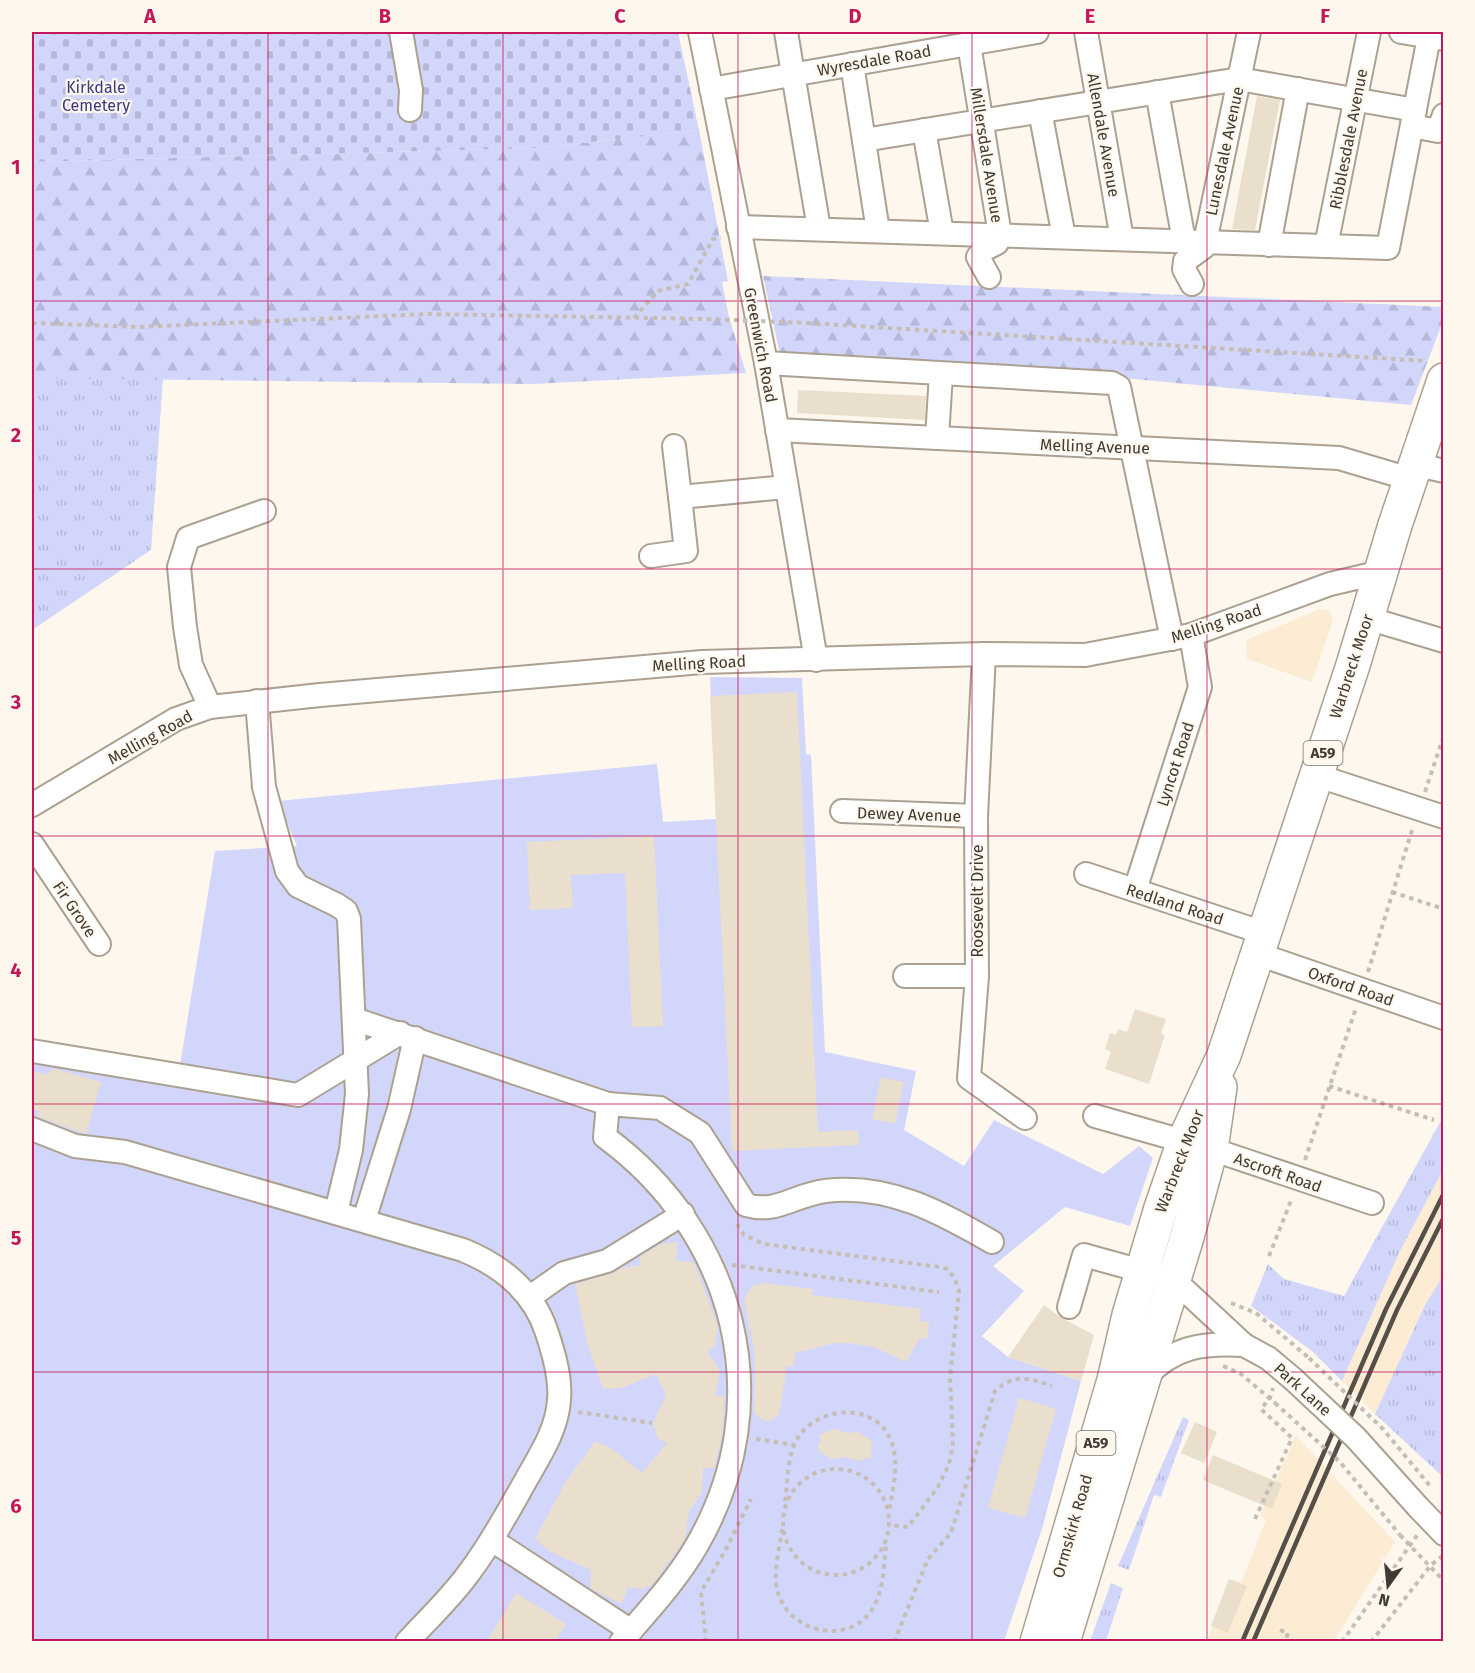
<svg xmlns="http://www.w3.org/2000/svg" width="1475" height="1673" font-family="'Fira Sans',sans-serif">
	<defs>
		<pattern id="grass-tufts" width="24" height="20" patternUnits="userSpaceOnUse" patternTransform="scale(1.5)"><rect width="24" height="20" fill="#d2d6fb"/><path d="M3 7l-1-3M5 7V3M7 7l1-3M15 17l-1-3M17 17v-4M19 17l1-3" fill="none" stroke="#b5b8d8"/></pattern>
		<pattern id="forest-firs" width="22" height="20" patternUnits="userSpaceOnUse" patternTransform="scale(1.5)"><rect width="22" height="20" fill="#d2d6fb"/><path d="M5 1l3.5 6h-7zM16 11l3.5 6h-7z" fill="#b5b8d8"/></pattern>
		<pattern id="cemetery-stones" width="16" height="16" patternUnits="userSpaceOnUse" patternTransform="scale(1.5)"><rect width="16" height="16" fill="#d2d6fb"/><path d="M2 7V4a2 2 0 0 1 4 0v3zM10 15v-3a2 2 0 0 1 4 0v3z" fill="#b5b8d8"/></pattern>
	</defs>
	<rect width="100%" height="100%" fill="#fef7ed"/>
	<!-- built -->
	<g fill="#fcecd3">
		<polygon points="1320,609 1329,610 1333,620 1312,682 1247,659 1246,640"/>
		<polygon points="1443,1170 1443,1276 1425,1305 1375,1414 1342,1381 1400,1251"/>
		<polygon points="1296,1436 1395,1542 1334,1641 1207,1642 1229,1579 1241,1583 1266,1520 1260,1516"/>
	</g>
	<!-- grass -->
	<g fill="url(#grass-tufts)">
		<polygon points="32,378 163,378 151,550 32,630"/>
		<polygon points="1443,1117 1443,1170 1400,1251 1342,1381 1313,1352 1251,1306 1268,1264 1284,1279 1344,1296"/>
		<polygon points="1443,1276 1443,1477 1375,1414 1425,1305"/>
		<polygon points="1183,1417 1189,1420 1161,1497 1154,1495 1129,1570 1118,1566"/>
		<polygon points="1111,1583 1123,1588 1106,1641 1090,1641"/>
	</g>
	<!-- forest -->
	<g fill="url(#forest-firs)">
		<polygon points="699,130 728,281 722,282 729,317 746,373 532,384 32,378 32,162 538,148"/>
		<polygon points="763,276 1443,307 1443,321 1411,405 1123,378 781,359"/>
	</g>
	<!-- cemetery -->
	<polygon fill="url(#cemetery-stones)" points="32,32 678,32 699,130 538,148 32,162"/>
	<!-- green -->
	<polygon fill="#d2d6fb" points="710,677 802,678 806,754 811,755 825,1052 916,1071 904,1130 964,1166 994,1120 1103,1174 1139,1146 1153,1158 1130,1226 1065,1207 993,1266 1024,1291 982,1336 1008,1357 1081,1381 1042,1529 1004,1641 32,1641 32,1041 180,1065 215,851 297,846 278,801 657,764 663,822 716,819"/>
	<!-- building -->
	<g fill="#eadfcd">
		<polygon points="1257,96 1280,100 1255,230 1232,229"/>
		<polygon points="798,390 926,396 925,420 797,413"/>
		<polygon points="797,692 818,1132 858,1130 859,1145 732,1151 710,696"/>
		<polygon points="654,836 663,1026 632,1027 625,873 571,875 573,908 530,910 527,842"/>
		<polygon points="1135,1009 1166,1019 1161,1034 1165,1035 1149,1084 1105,1069 1111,1052 1105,1049 1110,1033 1116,1035 1118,1029 1127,1032"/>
		<polygon points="52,1068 101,1082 86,1134 38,1117 39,1111 32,1109 32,1071 48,1075"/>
		<polygon points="881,1077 904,1082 895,1124 872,1119"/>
		<polygon points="677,1242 676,1261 692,1262 695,1265 718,1326 715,1346 707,1352 720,1370 715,1396 724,1396 723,1432 714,1468 703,1468 702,1492 689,1511 685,1539 653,1584 643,1589 628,1587 622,1604 591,1589 591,1570 549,1551 535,1539 565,1483 595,1441 612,1449 642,1473 667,1443 658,1439 653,1423 666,1395 656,1374 621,1388 603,1389 588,1346 575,1284 611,1274 622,1268 640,1265 640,1256 661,1244"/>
		<polygon points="764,1283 813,1289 812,1295 921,1309 920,1321 929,1322 927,1339 920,1338 906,1362 874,1347 849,1343 835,1343 795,1353 793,1367 787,1366 779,1414 772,1420 764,1421 754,1413 755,1353 744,1300 752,1286"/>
		<polygon points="1044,1305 1060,1317 1094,1335 1081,1381 1008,1357"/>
		<polygon points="1019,1398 1056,1409 1025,1518 988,1508"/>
		<polygon points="1195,1422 1217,1432 1204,1463 1181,1453"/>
		<polygon points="834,1429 849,1433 858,1432 873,1442 870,1448 872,1457 858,1461 845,1457 831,1459 817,1449 821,1440 819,1435"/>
		<polygon points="1213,1455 1282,1484 1272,1509 1203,1480"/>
		<polygon points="1229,1579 1247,1586 1228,1633 1211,1626"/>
		<polygon points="516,1593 566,1624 555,1641 487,1641"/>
	</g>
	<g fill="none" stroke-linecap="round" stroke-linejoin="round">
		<defs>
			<g id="minor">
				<polyline points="401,32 411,90 410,110"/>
				<polyline points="700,32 766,363 816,660"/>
				<polyline points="786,32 819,229"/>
				<polyline points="1086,32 1122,239"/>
				<polyline points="1401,32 1444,39"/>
				<polyline points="969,44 1000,235 997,243 983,250 978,257 989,277"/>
				<polyline points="852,64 878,231"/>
				<polyline points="711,89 1037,32"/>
				<polyline points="1157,92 1184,241"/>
				<polyline points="1040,111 1064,237"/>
				<polyline points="1412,126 1438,131 1444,115"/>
				<polyline points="924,130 942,233"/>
				<polyline points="864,140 1239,79 1415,110"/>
				<polyline points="738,227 1388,248 1429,37"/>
				<polyline points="1269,245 1298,89"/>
				<polyline points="1326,246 1369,32"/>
				<polyline points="1192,284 1184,269 1185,261 1204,247 1249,32"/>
				<polyline points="766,363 1112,383 1119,387 1172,639"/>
				<polyline points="777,430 1339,458 1410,479"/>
				<polyline points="937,438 941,374"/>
				<polyline points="674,446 680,497"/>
				<polyline points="1414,464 1444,471"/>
				<polyline points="651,556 686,551 680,497 786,487"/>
				<polyline points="1367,618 1444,641"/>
				<polyline points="984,654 976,816 977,976 969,1078 1025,1118"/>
				<polyline points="257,701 264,787 287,871 298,886 337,905 346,911 349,919 357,1094 351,1150 336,1212"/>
				<polyline points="210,707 191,665 185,627 179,567 188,538 264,511"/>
				<polyline points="1315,775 1444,817"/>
				<polyline points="32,805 176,719 210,707 320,695 702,662 984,654 1085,655 1191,635 1330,584 1381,572"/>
				<polyline points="842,811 976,816"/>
				<polyline points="32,844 99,944"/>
				<polyline points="1086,874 1264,933"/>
				<polyline points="1135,890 1200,687 1191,635"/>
				<polyline points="1258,954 1444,1018"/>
				<polyline points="905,976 977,976"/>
				<path d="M354,1019l254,85 -3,33c131,96 175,265 92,408 -20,35 -49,66 -76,97"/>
				<polyline points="32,1051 298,1095 400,1033"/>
				<path d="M608,1104l52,4 40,25 46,72c31,9 48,-10 79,-14 63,-8 115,21 167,51"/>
				<polyline points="1095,1116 1211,1149 1372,1203"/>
				<path d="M32,1129l43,17 50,6 338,98c39,16 71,42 84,83 7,21 14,45 12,67 -2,30 -19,55 -33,80 -17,30 -34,62 -55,90 -18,26 -42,48 -64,72"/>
				<polyline points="364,1220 399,1109 415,1038"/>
				<polyline points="530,1297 564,1273 607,1261 683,1214"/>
				<polyline points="1069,1307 1084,1255 1174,1280 1244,1345 1268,1358 1293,1379"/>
				<path d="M1145,1377c30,-31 57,-34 99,-32"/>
				<polyline points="1418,1507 1444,1534"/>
				<polyline points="492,1540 631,1631"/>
			</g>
			<g id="highway">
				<polyline points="1037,1642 1114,1380 1129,1315 1161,1208 1184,1141 1224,1055 1353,665 1395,525 1444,380"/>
				<polyline points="1063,1642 1187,1237 1211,1149 1220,1087"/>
			</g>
		</defs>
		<!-- minor casing -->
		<use href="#minor" stroke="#aca191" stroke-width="26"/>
		<!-- highway casing -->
		<use href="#highway" stroke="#aca191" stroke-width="36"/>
		<!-- path -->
		<g stroke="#c4beb5" stroke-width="4" stroke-dasharray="4.5 4.5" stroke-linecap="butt">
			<polyline points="634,318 658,291 688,284 713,239 721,238"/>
			<polyline points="32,323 139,327 427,314 707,319"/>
			<polyline points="807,323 1426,361"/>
			<polyline points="1425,792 1444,735"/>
			<polyline points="1392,892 1444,909"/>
			<polyline points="1368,972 1413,827"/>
			<polyline points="1329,1086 1434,1120"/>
			<polyline points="1305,1160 1356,1008"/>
			<polyline points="737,1224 744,1235 764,1244 940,1267 947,1269 954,1277 959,1291 950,1378 953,1445 949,1464 938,1487 908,1527 888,1525"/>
			<polyline points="1269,1256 1292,1198"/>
			<polyline points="732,1265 939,1292"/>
			<polyline points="1231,1303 1256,1313 1309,1358"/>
			<polyline points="1223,1366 1241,1374 1275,1403"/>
			<polyline points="578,1412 652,1423"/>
			<polyline points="756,1439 794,1445"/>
			<circle cx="836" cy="1522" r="53"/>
			<path d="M785,1501c3,-18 2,-44 11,-60 19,-36 81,-41 96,2 7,21 1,44 -2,65"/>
			<polyline points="1255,1519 1292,1438 1261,1409 1270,1398 1273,1388"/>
			<path d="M782,1529c-2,19 -10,45 -4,64 13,42 76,54 97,11 9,-18 9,-40 11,-59"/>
			<polyline points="1400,1535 1444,1581"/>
			<polyline points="1280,1630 1288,1633 1285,1642"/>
			<polyline points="706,1642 701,1592 726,1549 751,1499"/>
			<path d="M894,1642l34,-83 23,-26 44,-142c19,-18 34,-13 57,-5"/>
			<polyline points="1342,1642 1418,1534"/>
			<polyline points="1371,1642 1431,1565 1444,1555"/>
		</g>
		<!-- minor -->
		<use href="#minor" stroke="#fff" stroke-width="22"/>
		<!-- highway -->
		<use href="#highway" stroke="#fff" stroke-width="33"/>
		<!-- rail -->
		<g stroke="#544f48" stroke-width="4.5">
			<polyline points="1242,1642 1386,1309 1444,1193"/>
			<polyline points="1253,1642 1397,1310 1444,1217"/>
		</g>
		<defs>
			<polyline id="minor-bridge" points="1293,1379 1356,1438 1418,1507"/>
		</defs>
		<!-- minor-bridge casing -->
		<use href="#minor-bridge" stroke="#aca191" stroke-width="26" stroke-linecap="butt"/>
		<!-- path-bridge -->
		<g stroke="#c4beb5" stroke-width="4" stroke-dasharray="4.5 4.5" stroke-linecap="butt">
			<polyline points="707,319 807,323"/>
			<polyline points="1309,1358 1383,1429 1430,1486"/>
			<polyline points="1275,1403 1340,1462 1400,1535"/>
		</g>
		<!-- minor-bridge -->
		<use href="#minor-bridge" stroke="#fff" stroke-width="22"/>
	</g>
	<!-- grid -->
	<path fill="none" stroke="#c2185b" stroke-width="1.5" stroke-opacity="0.55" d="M268,32v1610M503,32v1610M738,32v1610M972,32v1610M1207,32v1610M32,301h1412M32,569h1412M32,836h1412M32,1104h1412M32,1372h1412"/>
	<g text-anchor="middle" stroke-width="4.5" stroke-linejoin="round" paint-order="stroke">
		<!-- shield labels -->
		<g fill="#fef7ed" stroke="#78736b" stroke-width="1.5">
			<rect x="1303.5" y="741" width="39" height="24" rx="4.5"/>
			<rect x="1076.5" y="1431" width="39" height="24" rx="4.5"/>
		</g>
		<g font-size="15" font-weight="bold" fill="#3f3a33">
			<text x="1323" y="758">A59</text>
			<text x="1096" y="1448">A59</text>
		</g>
		<!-- street labels -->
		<g font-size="16" fill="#3f3a33" stroke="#fef7ed">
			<text transform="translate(874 60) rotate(-10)" y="6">Wyresdale Road</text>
			<text transform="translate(1104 135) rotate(80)" y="6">Allendale Avenue</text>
			<text transform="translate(1348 139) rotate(-79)" y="6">Ribblesdale Avenue</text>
			<text transform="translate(1224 151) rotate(-78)" y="6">Lunesdale Avenue</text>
			<text transform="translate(987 155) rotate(81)" y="6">Millersdale Avenue</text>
			<text transform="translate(761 345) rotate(79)" y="6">Greenwich Road</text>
			<text transform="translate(1095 446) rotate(2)" y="6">Melling Avenue</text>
			<text transform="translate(1216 623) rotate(-18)" y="6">Melling Road</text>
			<text transform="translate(699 663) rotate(-3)" y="6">Melling Road</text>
			<text transform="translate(1351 666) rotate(-72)" y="6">Warbreck Moor</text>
			<text transform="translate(150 737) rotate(-29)" y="6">Melling Road</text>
			<text transform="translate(1175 764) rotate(-72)" y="6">Lyncot Road</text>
			<text transform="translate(909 814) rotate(2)" y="6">Dewey Avenue</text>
			<text transform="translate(977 901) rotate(-90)" y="6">Roosevelt Drive</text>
			<text transform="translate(1175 904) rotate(18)" y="6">Redland Road</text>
			<text transform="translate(75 909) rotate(56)" y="6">Fir Grove</text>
			<text transform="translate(1351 986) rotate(19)" y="6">Oxford Road</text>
			<text transform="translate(1179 1161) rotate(-69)" y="6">Warbreck Moor</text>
			<text transform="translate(1278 1172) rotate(19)" y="6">Ascroft Road</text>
			<text transform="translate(1303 1389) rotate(42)" y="6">Park Lane</text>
			<text transform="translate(1072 1526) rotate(-74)" y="6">Ormskirk Road</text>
		</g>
		<!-- park labels -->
		<g font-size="16" fill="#3c3983" stroke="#fef7ed">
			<text x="96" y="93">Kirkdale<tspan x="96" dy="18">Cemetery</tspan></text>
		</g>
	</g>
	<!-- border -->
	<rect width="1475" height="1673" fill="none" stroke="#fef7ed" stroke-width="66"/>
	<!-- north arrow -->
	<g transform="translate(1388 1586) rotate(195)" stroke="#fef7ed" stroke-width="4.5" paint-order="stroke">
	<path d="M0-4.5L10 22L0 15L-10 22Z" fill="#3f3a33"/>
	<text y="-9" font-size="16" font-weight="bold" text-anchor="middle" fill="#3f3a33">N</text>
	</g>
	<rect x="33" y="33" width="1409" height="1607" fill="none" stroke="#c2185b" stroke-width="2"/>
	<g font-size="20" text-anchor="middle" font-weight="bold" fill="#c2185b">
		<text x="150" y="23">A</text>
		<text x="385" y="23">B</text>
		<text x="620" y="23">C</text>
		<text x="855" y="23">D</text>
		<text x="1090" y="23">E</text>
		<text x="1325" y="23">F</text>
		<text x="16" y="174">1</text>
		<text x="16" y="442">2</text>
		<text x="16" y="709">3</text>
		<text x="16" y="977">4</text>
		<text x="16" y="1245">5</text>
		<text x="16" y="1513">6</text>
	</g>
</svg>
